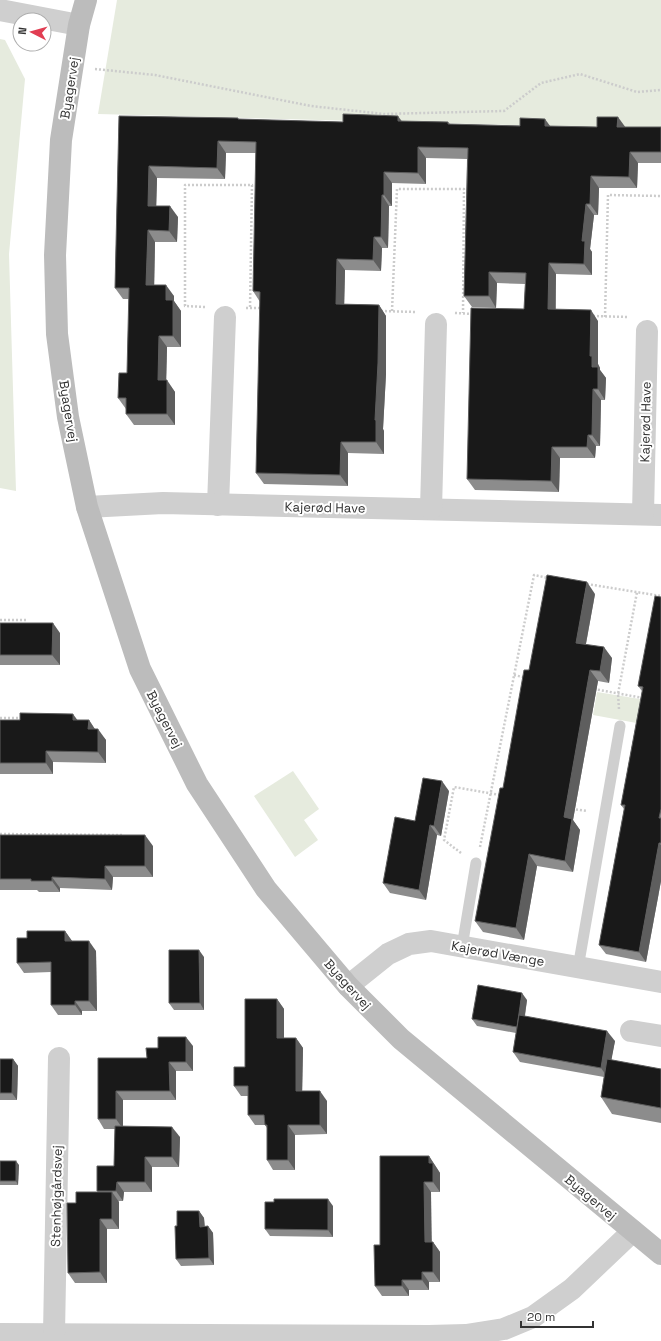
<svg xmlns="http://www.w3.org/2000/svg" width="661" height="1341" font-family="'Space Grotesk',sans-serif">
	<rect width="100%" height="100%" fill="#fff"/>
	<!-- green -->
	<g fill="#e6ebde">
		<polygon points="117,0 661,0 661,129 98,114"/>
		<polygon points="0,39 5,40 25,79 9,254 16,491 0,488"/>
		<polygon points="597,692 646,700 642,724 593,715"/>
		<polygon points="293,771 319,809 304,820 318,840 295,857 254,796"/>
	</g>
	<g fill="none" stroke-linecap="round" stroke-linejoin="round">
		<!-- path -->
		<g stroke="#ccc" stroke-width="2.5" stroke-dasharray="2 2" stroke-linecap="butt">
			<polyline points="95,69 155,75 311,106 384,114 504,111 541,83 580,74 637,92 661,90"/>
			<polyline points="205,307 185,306 185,185 252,185 250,308"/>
			<polyline points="246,308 263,308"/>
			<polyline points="381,311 416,312"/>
			<polyline points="392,311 397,189 464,189 463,313"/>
			<polyline points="455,313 474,314"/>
			<polyline points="593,316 628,317"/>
			<polyline points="605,317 608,195 661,196"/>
			<polyline points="587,584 661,596"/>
			<polyline points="0,620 27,620"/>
			<polyline points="514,675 527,678"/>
			<polyline points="594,689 643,698"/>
			<polyline points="619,709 618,694 637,592"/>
			<polyline points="0,718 21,718"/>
			<polyline points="572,809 587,811"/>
			<polyline points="0,834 123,835"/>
			<polyline points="480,847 534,575 548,578"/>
			<polyline points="461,853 444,840 454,787 500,795"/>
		</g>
		<!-- lane -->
		<g stroke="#cfcfcf" stroke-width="11">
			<polyline points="462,947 476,863"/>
			<polyline points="578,968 620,726"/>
		</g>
		<!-- street -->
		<g stroke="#cfcfcf" stroke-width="22">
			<polyline points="0,10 79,25"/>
			<polyline points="218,505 225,317"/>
			<polyline points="87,507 163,503 661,515"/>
			<polyline points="431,509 436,324"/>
			<polyline points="643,514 647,331"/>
			<polyline points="348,986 388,954 409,944 431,941 661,982"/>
			<polyline points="631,1031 661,1036"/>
			<polyline points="0,1334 429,1336 466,1335 504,1329 533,1317 572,1289 633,1231"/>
			<polyline points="54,1334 59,1058"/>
		</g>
		<!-- secondary -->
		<polyline stroke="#bcbcbc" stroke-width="22" points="86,0 79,25 61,140 55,255 57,334 68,417 87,507 140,669 197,784 266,889 348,986 401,1039 661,1254"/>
	</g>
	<!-- wall -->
	<g fill="#8c8c8c">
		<polygon points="119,116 238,118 238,119 343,122 402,121 448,122 450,124 597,127 661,127 661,163 638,163 637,188 599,188 598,215 594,215 590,249 592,252 592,275 556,274 556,309 598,321 598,364 600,368 600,370 606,378 605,400 601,400 600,446 596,446 595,458 560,458 559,492 475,490 467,479 524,309 525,284 497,283 496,308 472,307 464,296 467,159 426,158 426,184 392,183 392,206 389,206 388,248 382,248 381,271 345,270 344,304 379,305 386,316 386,374 383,429 384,431 384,454 348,453 348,486 264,484 256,473 260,302 253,291 256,153 226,153 225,179 157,178 156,206 178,217 177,242 155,242 154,285 174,296 174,301 181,311 181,347 167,347 166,380 175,392 175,425 134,425 126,414 126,409 118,398 127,373 129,299 123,299 115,288"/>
		<polygon points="595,594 586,644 612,658 609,683 598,681 573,820 580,830 573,872 537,866 524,940 483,932 475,921 529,670"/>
		<polygon points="661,597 661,881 646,962 606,954 599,945 624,809 621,805 642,691 638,686"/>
		<polygon points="0,623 60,633 60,665 0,665"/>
		<polygon points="0,720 89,720 95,729 106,740 106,763 53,762 53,774 0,774"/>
		<polygon points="449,791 441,836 437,835 426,900 390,893 383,883 415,821"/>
		<polygon points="0,835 153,846 153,877 113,877 112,890 60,888 60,892 39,892 37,890 0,890"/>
		<polygon points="65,931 72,941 96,951 97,1011 82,1011 82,1015 58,1015 51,1005 51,972 24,973 17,963 27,938"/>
		<polygon points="204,957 204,1010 174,1010 169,1003"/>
		<polygon points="277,999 284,1009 284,1038 296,1038 303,1048 302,1091 327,1101 327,1134 295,1135 295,1170 273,1170 267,1160 267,1128 265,1125 255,1125 248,1115 248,1096 241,1096 234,1086 245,1067"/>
		<polygon points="527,1000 525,1016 615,1041 611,1060 661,1069 661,1123 612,1114 601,1097 604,1077 520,1062 513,1052 516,1033 477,1026 472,1019"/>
		<polygon points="193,1046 193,1071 176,1071 176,1100 123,1100 123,1126 180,1137 179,1167 152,1167 152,1192 124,1192 123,1201 118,1201 119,1202 119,1229 107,1229 107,1283 75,1283 68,1273 76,1203 98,1192 97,1191 114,1166 115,1129 104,1129 98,1119 98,1058 147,1058 158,1048"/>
		<polygon points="0,1059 13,1059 18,1066 17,1100 0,1100"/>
		<polygon points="429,1156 440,1173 440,1192 431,1192 431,1242 433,1242 440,1252 440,1282 429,1282 429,1290 409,1290 409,1296 382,1296 375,1286 380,1245"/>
		<polygon points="0,1161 19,1165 18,1185 0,1185"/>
		<polygon points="333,1206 333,1237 270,1236 265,1229"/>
		<polygon points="199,1211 204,1218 205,1227 208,1226 213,1233 214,1265 181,1266 176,1259 177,1226"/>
	</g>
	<!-- shaded-wall -->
	<g fill="#5e5e5e">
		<polygon points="398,116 406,127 398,121"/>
		<polygon points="618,117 626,128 617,127"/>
		<polygon points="545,119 553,130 545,126"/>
		<polygon points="218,141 226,153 225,179 217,168"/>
		<polygon points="418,147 426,158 426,184 418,173"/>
		<polygon points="630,152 638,163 637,188 629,177"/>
		<polygon points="149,166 157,178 156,217 148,206"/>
		<polygon points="384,172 392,183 392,206 384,195"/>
		<polygon points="591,176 599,188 598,215 590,204"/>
		<polygon points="382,195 389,206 388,248 381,237"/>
		<polygon points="586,204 594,215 590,249 592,252 592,275 584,264 582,241"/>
		<polygon points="170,206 178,217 177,242 169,231"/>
		<polygon points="148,230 155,242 154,296 146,285"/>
		<polygon points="374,237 382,248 381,271 373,260"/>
		<polygon points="337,259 345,270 344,315 336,304"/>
		<polygon points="549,263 556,274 555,320 548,309"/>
		<polygon points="489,272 497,283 496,308 489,296"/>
		<polygon points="166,285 174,296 174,301 181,311 181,347 173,336 166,300"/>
		<polygon points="379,305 386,316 386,374 383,429 384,431 384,454 376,442 375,420"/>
		<polygon points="591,310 598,321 598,364 600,368 600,370 606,378 605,400 598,389 590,356"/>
		<polygon points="159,336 167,347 166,391 158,380"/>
		<polygon points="167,380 175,392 175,425 167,414"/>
		<polygon points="593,389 601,400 600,446 592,435"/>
		<polygon points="588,435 596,446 595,458 587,447"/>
		<polygon points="341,442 348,453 348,486 340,475"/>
		<polygon points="552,447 560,458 559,492 551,481"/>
		<polygon points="587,582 595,594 584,654 576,643"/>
		<polygon points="53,623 60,633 60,665 52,655"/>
		<polygon points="604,647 612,658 609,683 600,671"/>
		<polygon points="590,670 598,681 573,820 580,830 573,872 565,861 564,817"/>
		<polygon points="73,714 81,725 73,720"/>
		<polygon points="89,720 96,731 88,729"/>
		<polygon points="98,729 106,740 106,763 98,752"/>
		<polygon points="46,751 53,762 53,774 46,763"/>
		<polygon points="442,781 449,791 441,836 434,826"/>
		<polygon points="430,825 437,835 426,900 419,890"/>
		<polygon points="145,835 153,846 153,877 145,866"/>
		<polygon points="659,843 661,845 661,881 646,962 639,952"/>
		<polygon points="529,854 537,866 524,940 516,928"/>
		<polygon points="105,866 113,877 112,890 105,879"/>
		<polygon points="52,877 60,888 60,892 52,881"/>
		<polygon points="65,931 72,941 65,941"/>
		<polygon points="89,941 96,951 97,1011 89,1001"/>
		<polygon points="199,950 204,957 204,1010 200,1003"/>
		<polygon points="522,993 527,1000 522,1034 517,1027"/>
		<polygon points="277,999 284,1009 284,1048 277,1038"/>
		<polygon points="75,1001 82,1011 82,1015 75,1005"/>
		<polygon points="607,1031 615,1041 608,1078 601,1068"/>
		<polygon points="186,1037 193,1046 193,1071 186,1062"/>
		<polygon points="296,1038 303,1048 302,1101 296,1091"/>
		<polygon points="13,1059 18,1066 17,1100 12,1093"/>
		<polygon points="169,1062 176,1071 176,1100 170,1091"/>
		<polygon points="116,1091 123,1100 123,1129 116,1119"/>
		<polygon points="320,1091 327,1101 327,1134 320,1125"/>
		<polygon points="288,1125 295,1135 295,1170 288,1160"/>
		<polygon points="172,1127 180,1137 179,1167 172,1157"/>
		<polygon points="429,1156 440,1173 440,1192 433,1182 429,1163"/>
		<polygon points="145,1157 152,1167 152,1192 145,1182"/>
		<polygon points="16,1161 19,1165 18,1185 16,1181"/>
		<polygon points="117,1182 124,1192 123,1201 116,1191"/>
		<polygon points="424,1182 431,1192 432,1252 425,1242"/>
		<polygon points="112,1192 119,1202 119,1229 112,1219"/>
		<polygon points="328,1199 333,1206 333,1237 328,1230"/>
		<polygon points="199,1211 204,1218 205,1234 200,1227"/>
		<polygon points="100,1219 107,1229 107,1283 100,1272"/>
		<polygon points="208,1226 213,1233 214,1265 209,1258"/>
		<polygon points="433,1242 440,1252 440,1282 433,1272"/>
		<polygon points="422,1272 429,1282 429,1290 422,1280"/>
		<polygon points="402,1280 409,1290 409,1296 402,1286"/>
	</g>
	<!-- building -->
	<g fill="#191919" stroke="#5e5e5e">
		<polygon points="343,114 398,116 398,121 448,122 448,124 520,126 520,118 545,119 545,126 597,127 597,117 618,117 617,127 661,127 661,152 630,152 629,177 591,176 590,204 586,204 582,241 585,241 584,264 549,263 548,309 591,310 590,356 592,356 592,367 598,367 598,389 593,389 592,435 588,435 587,447 552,447 551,481 467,479 471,308 524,309 526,273 489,272 489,296 464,296 468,148 418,147 418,173 384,172 384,195 382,195 381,237 374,237 373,260 337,259 336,304 379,305 378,363 375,420 376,420 376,442 341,442 340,475 256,473 260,292 253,291 256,142 218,141 217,168 149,166 148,206 170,206 169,231 148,230 146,285 166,285 166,300 173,300 173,336 159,336 158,380 167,380 167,414 126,414 126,398 118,398 119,373 127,373 129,288 115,288 119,116 238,118 238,119 343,122"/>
		<polygon points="547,575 587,582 576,643 604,647 600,671 590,670 564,817 572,819 565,861 529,854 516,928 475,921 500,788 503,788 524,670 529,670"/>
		<polygon points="655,596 661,597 661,809 659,818 661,818 661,843 659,843 639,952 599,945 625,805 621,805 643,687 638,686"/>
		<polygon points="0,623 53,623 52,655 0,655"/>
		<polygon points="20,713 73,714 73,720 89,720 88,729 98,729 98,752 46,751 46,763 0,763 0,720 20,720"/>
		<polygon points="423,778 442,781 434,826 430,825 419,890 383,883 395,817 415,821"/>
		<polygon points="0,835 145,835 145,866 105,866 105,879 52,877 52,881 31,881 31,879 0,879"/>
		<polygon points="27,931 65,931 65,941 89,941 89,1001 75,1001 75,1005 51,1005 51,962 17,963 17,938 27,938"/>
		<polygon points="169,950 199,950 200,1003 169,1003"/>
		<polygon points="478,985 522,993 517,1027 472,1019"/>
		<polygon points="245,999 277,999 277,1038 296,1038 296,1091 320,1091 320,1125 288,1125 288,1160 267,1160 267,1125 265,1125 264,1115 248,1115 248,1086 234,1086 234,1067 245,1067"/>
		<polygon points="519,1015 607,1031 601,1068 513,1052"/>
		<polygon points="158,1037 186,1037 186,1062 169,1062 170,1091 116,1091 116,1119 98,1119 98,1058 147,1058 146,1048 158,1048"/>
		<polygon points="0,1059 13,1059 12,1093 0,1093"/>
		<polygon points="607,1059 661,1069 661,1108 601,1097"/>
		<polygon points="115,1126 172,1127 172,1157 145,1157 145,1182 117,1182 116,1191 97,1191 97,1166 114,1166"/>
		<polygon points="380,1156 429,1156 429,1163 433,1163 433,1182 424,1182 425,1242 433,1242 433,1272 422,1272 422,1280 402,1280 402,1286 375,1286 374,1245 380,1245"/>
		<rect x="0" y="1161" width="16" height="20"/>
		<polygon points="76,1192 112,1192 112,1219 100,1219 100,1272 68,1273 67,1203 76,1203"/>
		<polygon points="274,1199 328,1199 328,1230 265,1229 265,1202 274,1202"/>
		<polygon points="177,1211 199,1211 200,1227 208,1226 209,1258 176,1259 175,1226 177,1226"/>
	</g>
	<g text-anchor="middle" stroke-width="4" stroke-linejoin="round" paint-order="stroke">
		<!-- street labels -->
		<g font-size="13" fill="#323232" stroke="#fff">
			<text transform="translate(69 88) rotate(-81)" y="5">Byagervej</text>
			<text transform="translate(69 411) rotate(81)" y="5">Byagervej</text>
			<text transform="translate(645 422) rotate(-89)" y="5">Kajerød Have</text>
			<text transform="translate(325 507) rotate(1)" y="5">Kajerød Have</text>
			<text transform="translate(165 719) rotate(63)" y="5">Byagervej</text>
			<text transform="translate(498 953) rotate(10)" y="5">Kajerød Vænge</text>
			<text transform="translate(348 984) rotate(48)" y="5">Byagervej</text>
			<text transform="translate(56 1196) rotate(-89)" y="5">Stenhøjgårdsvej</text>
			<text transform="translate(591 1197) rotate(40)" y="5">Byagervej</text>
		</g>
	</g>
	<!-- north arrow -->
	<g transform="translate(32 32) rotate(276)"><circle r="19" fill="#ffffff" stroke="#adadad"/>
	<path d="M0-3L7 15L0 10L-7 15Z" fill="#e13d52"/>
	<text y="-6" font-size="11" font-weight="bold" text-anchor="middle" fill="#323232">N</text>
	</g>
	<!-- scale -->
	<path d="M521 1321v6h72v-6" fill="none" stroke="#323232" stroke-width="2"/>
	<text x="527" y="1321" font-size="12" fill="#323232" stroke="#ffffff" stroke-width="3" paint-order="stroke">20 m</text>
</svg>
